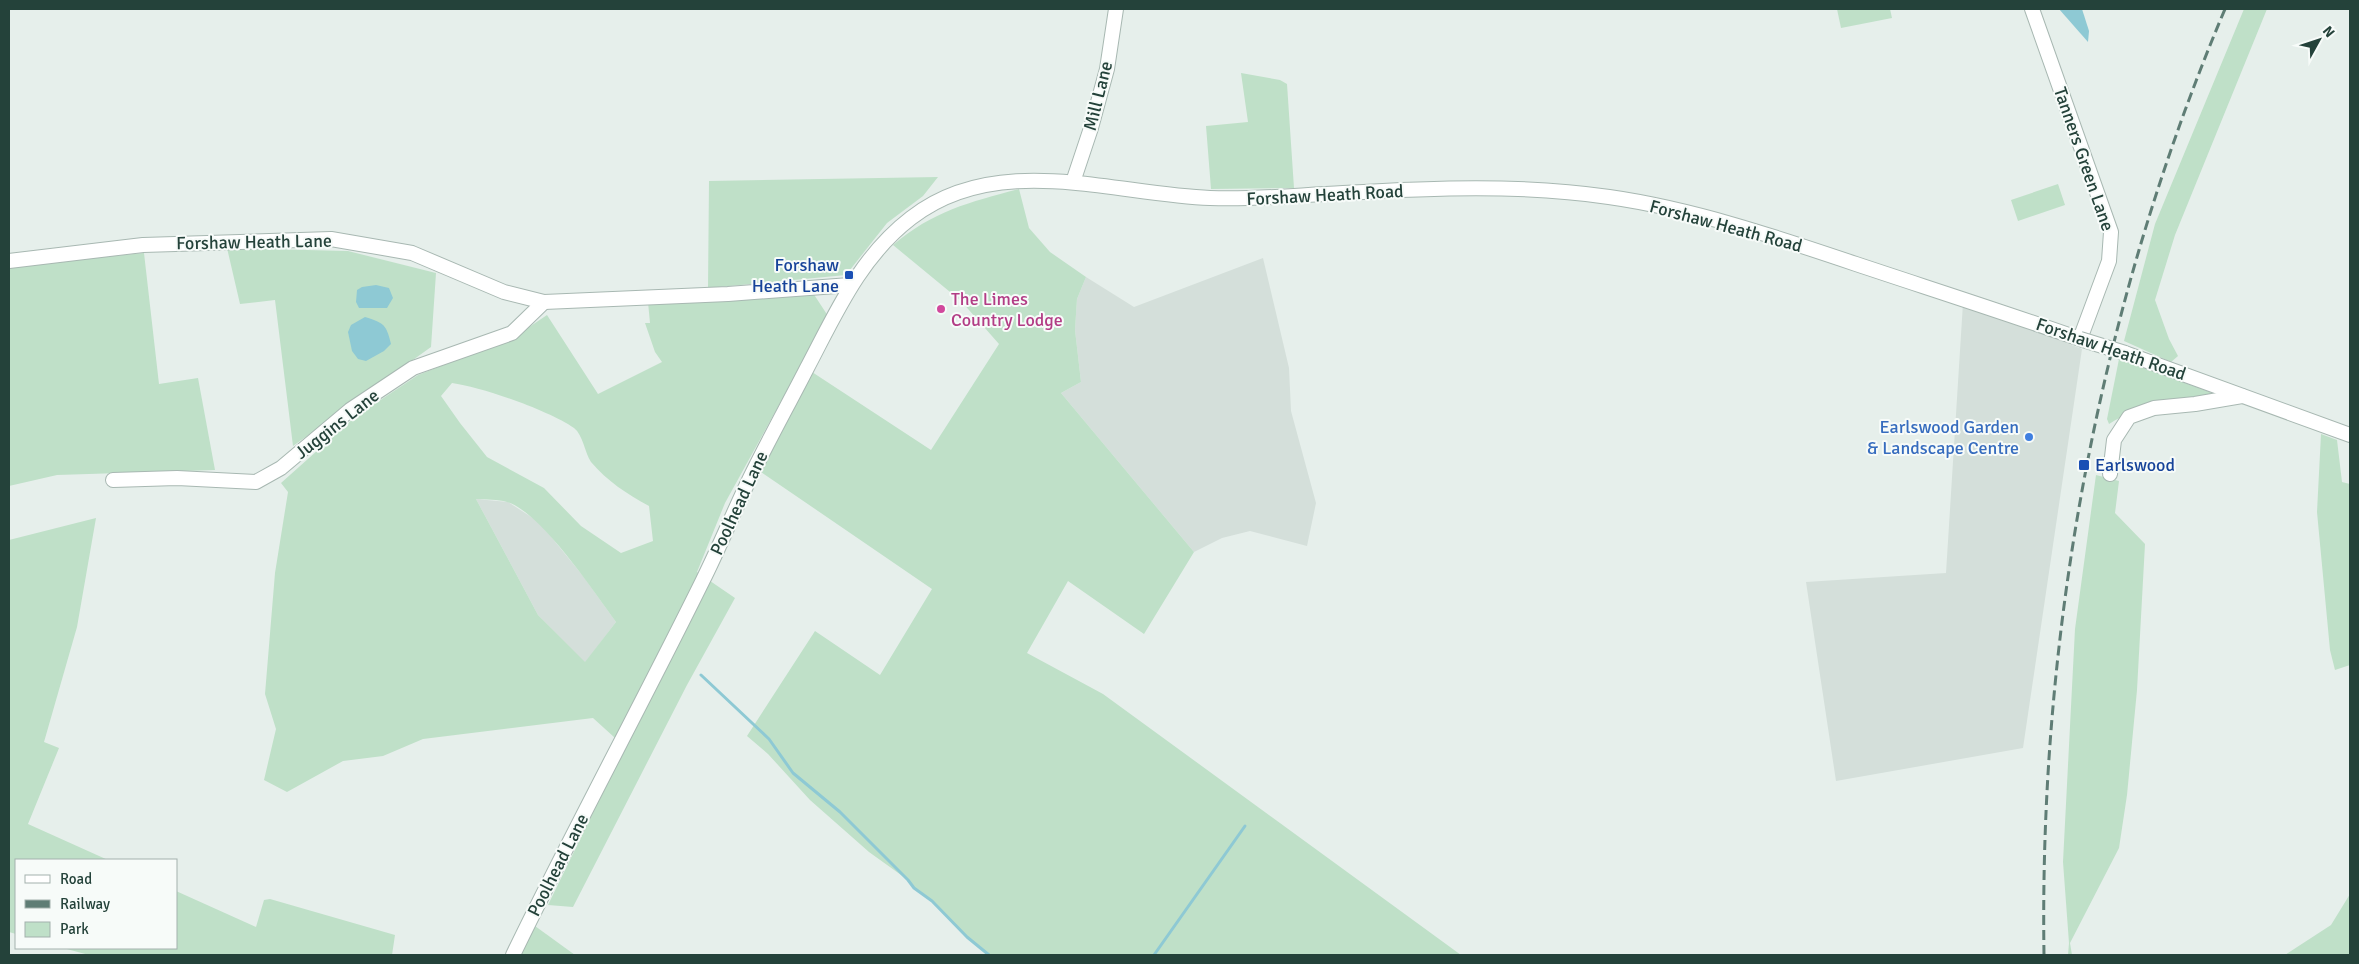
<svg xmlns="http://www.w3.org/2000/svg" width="2359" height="964" font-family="Signika,sans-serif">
	<rect width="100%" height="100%" fill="#e6efeb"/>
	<!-- built -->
	<g fill="#d4dfda">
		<polygon points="1263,258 1289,368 1291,411 1316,503 1307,546 1250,531 1222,538 1194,552 1061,393 1081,382 1075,330 1077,299 1086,277 1134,307"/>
		<polygon points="1963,303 2082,349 2023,748 1836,781 1806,582 1946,573"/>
		<polygon points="476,499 508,502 539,522 583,576 616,622 585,663 538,615"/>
	</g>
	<!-- green -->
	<g fill="#bfe0c8" fill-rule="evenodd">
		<polygon points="1837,9 1890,9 1892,18 1841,28"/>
		<polygon points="2244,9 2267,9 2175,235 2155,300 2169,339 2178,356 2171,362 2124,341 2155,224"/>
		<polygon points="1241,73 1280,80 1287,84 1294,188 1211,189 1206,126 1248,122"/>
		<polygon points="938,177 923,196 887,223 846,275 708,288 709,181"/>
		<polygon points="2058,184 2065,205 2018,221 2011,200"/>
		<path d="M1019,189l10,39 21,24 36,25 -9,22 -2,31 6,52 -20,11 133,159 -50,82 -76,-53 -41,72 76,41 358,261h-472l-22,-18 -35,-36 -18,-13 -6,-8 -39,-28 -59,-52 -42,-46 -21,-18 68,-105 65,44 52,-86 -171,-117 51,-100 119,78 68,-106 -38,-43 -68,-56c40,-34 77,-43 126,-56z"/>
		<polygon points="227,248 348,251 436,273 431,347 293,446 275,300 240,304"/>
		<polygon points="144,253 159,384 198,378 215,470 57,475 9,486 9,266"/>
		<path d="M813,293l15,23 -103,187 -28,69 38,26 -48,87 -114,222 -25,-2 77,-158 -32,-29 -170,21 -40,17 -40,5 -56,31 -23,-12 12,-51 -11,-35 10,-121 13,-81 -7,-9 74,-66 63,-42 95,-37 34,-23 51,79 64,-32 -7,-10 -10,-29h5l-2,-21zM452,383c30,4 98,28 122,45 9,7 11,25 17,34 16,19 36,32 58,44l4,35 -32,12 -40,-27 -37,-38 -57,-31 -27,-34 -19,-27zM476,499c10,1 22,0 31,3 34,10 87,90 109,120l-31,40 -47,-47z"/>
		<path d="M2119,359l96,35c-37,5 -73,9 -106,30l-2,-5z"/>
		<polygon points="2321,434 2337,440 2342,482 2350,484 2350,665 2335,670 2330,650 2317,512"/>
		<polygon points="2096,475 2119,481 2115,513 2145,544 2137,690 2127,795 2119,848 2070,943 2072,955 2068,955 2069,943 2063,862 2075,629"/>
		<polygon points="96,518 77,627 44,742 59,748 28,824 108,860 16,860 16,934 9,932 9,540"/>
		<polygon points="176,891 256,927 264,900 270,899 395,935 392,955 89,955 63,948 176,948"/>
		<polygon points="2350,894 2350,955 2285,955 2331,925"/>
		<polygon points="535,926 575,955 521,955"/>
	</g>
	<!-- water -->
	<g fill="#8ec9d4">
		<polygon points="2059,9 2082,9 2089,31 2088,42"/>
		<polygon points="376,285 389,288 393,298 387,308 359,308 356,302 357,290 362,287"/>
		<path d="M365,317c19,6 21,7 26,27l-7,7 -18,10 -8,-2 -6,-8 -4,-19 3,-7z"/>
	</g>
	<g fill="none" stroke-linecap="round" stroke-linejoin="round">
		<!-- stream -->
		<g stroke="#8ec9d4" stroke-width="3">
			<polyline points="701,675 769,739 793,773 840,812 908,880 914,888 932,901 967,937 989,955"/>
			<polyline points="1154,955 1245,826"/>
		</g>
		<defs>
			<g id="minor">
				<polyline points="1073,182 1091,128 1107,69 1116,9"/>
				<polyline points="9,261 143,245 331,239 412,253 504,292 544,302 728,294 850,285"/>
				<polyline points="2125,353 2350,435"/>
				<polyline points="2110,474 2114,440 2129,417 2154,408 2195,404 2242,396"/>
				<polyline points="113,480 177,478 256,482 281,468 350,410 413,368 512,333 544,302"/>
				<path d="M513,955c61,-126 128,-249 190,-375 17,-34 31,-69 47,-102 18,-37 38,-73 57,-110 29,-55 53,-111 104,-150 86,-67 201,-24 299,-20 44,2 88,-3 133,-5 88,-5 178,-9 266,4 84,12 167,40 247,67 75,25 150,49 224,75l29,-78 2,-29 -79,-223"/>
			</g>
		</defs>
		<!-- minor casing -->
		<use href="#minor" stroke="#a8b8b2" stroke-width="16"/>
		<!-- minor -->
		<use href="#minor" stroke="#fff" stroke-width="14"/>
		<!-- rail -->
		<path stroke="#5f7d75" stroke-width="3" stroke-dasharray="10 5" stroke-linecap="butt" d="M2044,955c-5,-323 55,-648 181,-946"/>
		<defs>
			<polyline id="minor-bridge" points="2080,339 2125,353"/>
		</defs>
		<!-- minor-bridge casing -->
		<use href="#minor-bridge" stroke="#a8b8b2" stroke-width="16" stroke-linecap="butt"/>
		<!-- minor-bridge -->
		<use href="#minor-bridge" stroke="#fff" stroke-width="14"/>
	</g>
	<!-- markers -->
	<g fill="#1a4fb4" stroke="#f7fbf9" stroke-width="2">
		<rect x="844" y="270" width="10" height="10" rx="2.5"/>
		<rect x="2078" y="459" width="12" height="12" rx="2.5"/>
	</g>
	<circle fill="#d1479c" stroke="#f7fbf9" stroke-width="2" cx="941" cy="309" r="5"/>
	<circle fill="#3f7fe0" stroke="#f7fbf9" stroke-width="2" cx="2029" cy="437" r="5"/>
	<g text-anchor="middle" stroke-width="4" stroke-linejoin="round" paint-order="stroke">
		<!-- street labels -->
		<g font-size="18" fill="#24423a" stroke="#f7fbf9">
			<text transform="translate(1098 96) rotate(-76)" y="6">Mill Lane</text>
			<text transform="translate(2084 159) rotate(71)" y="6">Tanners Green Lane</text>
			<text transform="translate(1325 195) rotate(-3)" y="6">Forshaw Heath Road</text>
			<text transform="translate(1726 226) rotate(15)" y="6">Forshaw Heath Road</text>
			<text transform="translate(254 242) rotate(-1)" y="6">Forshaw Heath Lane</text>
			<text transform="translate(2111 349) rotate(19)" y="6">Forshaw Heath Road</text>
			<text transform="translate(337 424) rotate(-38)" y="6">Juggins Lane</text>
			<text transform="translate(739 503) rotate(-65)" y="6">Poolhead Lane</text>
			<text transform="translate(558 865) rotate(-63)" y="6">Poolhead Lane</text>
		</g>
		<!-- transit labels -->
		<g font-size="18" fill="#164399" stroke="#f7fbf9" text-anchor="end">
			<text x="839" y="271">Forshaw<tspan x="839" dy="21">Heath Lane</tspan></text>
			<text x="2095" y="471" text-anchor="start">Earlswood</text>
		</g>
		<!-- hotel labels -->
		<g font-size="18" fill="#b23c85" stroke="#f7fbf9" text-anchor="start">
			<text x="951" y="305">The Limes<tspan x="951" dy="21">Country Lodge</tspan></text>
		</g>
		<!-- shop labels -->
		<g font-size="18" fill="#366cbe" stroke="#f7fbf9" text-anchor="end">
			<text x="2019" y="433">Earlswood Garden<tspan x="2019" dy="21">&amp; Landscape Centre</tspan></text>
		</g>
	</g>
	<!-- border -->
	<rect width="2359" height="964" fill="none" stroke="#24423a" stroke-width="20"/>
	<!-- legend -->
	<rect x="15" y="859" width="162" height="90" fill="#f7fbf9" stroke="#a3b1ad"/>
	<rect x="25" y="875" width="25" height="8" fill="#ffffff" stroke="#a3b1ad"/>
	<text x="60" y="884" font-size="15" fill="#24423a">Road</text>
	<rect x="25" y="900" width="25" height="8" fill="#5f7d75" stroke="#a3b1ad"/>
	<text x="60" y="909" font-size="15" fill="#24423a">Railway</text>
	<rect x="25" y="922" width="25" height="15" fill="#bfe0c8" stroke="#a3b1ad"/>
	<text x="60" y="934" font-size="15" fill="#24423a">Park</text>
	<!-- north arrow -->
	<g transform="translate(2319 40) rotate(50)" stroke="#f7fbf9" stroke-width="4" paint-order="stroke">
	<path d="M0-4L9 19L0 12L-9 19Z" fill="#24423a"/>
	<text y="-8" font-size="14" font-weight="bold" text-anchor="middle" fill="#24423a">N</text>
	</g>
</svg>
